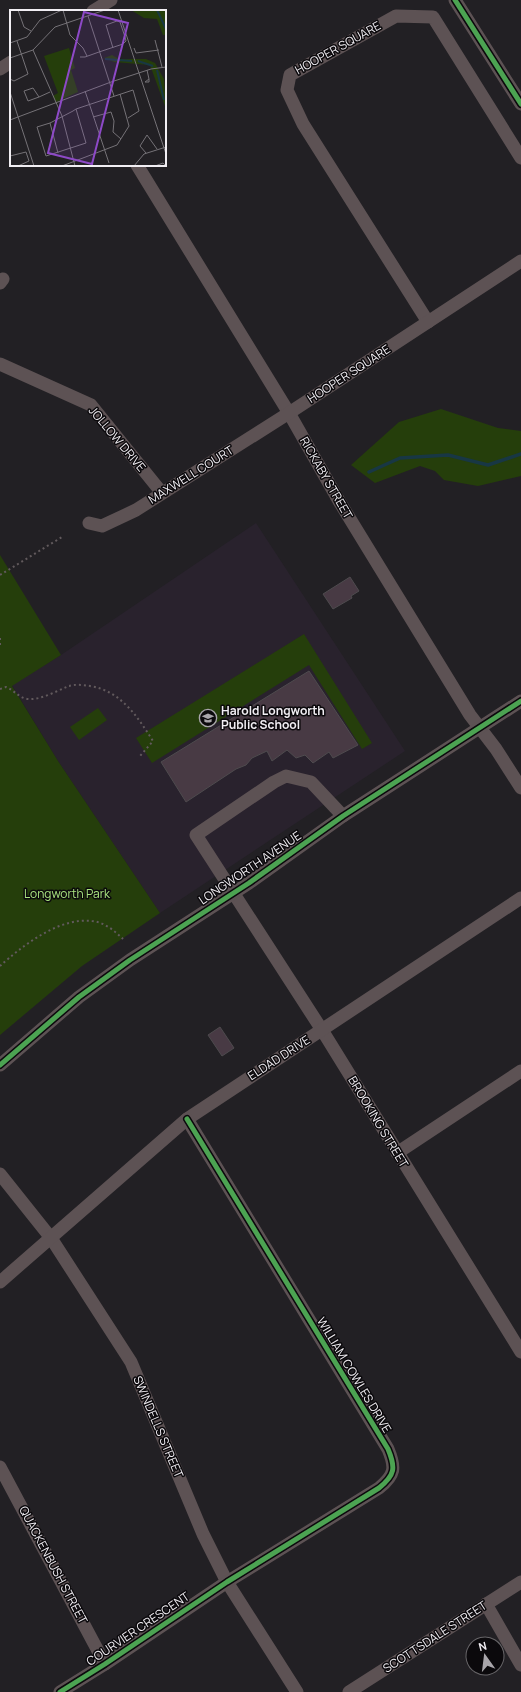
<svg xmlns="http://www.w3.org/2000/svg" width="521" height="1692" font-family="Manrope,sans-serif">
	<rect width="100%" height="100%" fill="#222024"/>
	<!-- built -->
	<polygon fill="#29222d" points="256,523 405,751 160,913 58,761 12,685 61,655"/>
	<!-- green -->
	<g fill="#253e0b">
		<polygon points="441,409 498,428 521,431 521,476 478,486 444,480 435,471 420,466 375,483 351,465 399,422"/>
		<polygon points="0,555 61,655 12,686 58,761 160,913 82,966 0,1035"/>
		<polygon points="304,634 372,743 362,749 309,665 152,763 136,738"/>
		<polygon points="98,708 107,720 79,740 70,727"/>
	</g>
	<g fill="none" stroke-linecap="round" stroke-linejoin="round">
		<!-- stream -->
		<polyline stroke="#183744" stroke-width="3.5" points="369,472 400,458 448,455 488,465 521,454"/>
	</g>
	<!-- building -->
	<g fill="#483a44" stroke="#4e4b4e">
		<polygon points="350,577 359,591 351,596 352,598 333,609 323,594"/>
		<polygon points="309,671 358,745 333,758 329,752 313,763 305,755 296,758 287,750 272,761 267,751 252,758 246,765 236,769 186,802 161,762"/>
		<polygon points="220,1027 234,1048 222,1056 208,1035"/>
	</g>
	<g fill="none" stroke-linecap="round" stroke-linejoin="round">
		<!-- path -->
		<g stroke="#625a5d" stroke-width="2" stroke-dasharray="2 3" stroke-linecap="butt">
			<polyline points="0,575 62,537"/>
			<polyline points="0,638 0,647"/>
			<path d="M0,689l6,-2c8,3 13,11 22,12 14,1 28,-8 41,-13 6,-2 14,-1 21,0 31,5 47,30 63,55l-13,15"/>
			<path d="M0,966c22,-20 59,-49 92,-45 12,1 23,10 31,18"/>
		</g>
		<!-- minor -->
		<g stroke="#5d5254" stroke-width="13">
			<polyline points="455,0 521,104"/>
			<polyline points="93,11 111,0"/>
			<polyline points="0,69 11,62"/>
			<polyline points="137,165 289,413 339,501 470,715 496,749 521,788"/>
			<polyline points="0,283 3,279"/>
			<polyline points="428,322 303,124 287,90 290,75 396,16 433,17 521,158"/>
			<polyline points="0,364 91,405 162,493"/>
			<polyline points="89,523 102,526 136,510 289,413 521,261"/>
			<polyline points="343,816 311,782 286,776 274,782 196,835 322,1030 521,1352"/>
			<polyline points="0,1065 79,997 130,960 249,883 343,816 521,701"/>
			<polyline points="397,1153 521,1071"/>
			<polyline points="0,1174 51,1238 131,1362 203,1534 227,1582 297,1692"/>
			<polyline points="0,1282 187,1119 521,898"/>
			<polyline points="0,1467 105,1664"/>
			<polyline points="486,1604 521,1665"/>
			<path d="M60,1692l45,-28 122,-82 152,-94c16,-13 17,-20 9,-39l-201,-330"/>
			<polyline points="349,1692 521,1582"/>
		</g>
		<defs>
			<g id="cycleway">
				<polyline points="455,0 521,104"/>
				<polyline points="0,1065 79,997 130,960 249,883 343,816 521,701"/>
				<path d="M60,1692l45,-28 122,-82 152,-94c16,-13 17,-20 9,-39l-201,-330"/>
			</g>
		</defs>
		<!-- cycleway casing -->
		<use href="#cycleway" stroke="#0b090c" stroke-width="8"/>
		<!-- cycleway -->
		<use href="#cycleway" stroke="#4ca352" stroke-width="5"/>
	</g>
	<!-- icons -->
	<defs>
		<symbol id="school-ring" viewBox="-11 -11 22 22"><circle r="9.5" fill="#0b090c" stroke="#a9a6ab" stroke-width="1.5"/><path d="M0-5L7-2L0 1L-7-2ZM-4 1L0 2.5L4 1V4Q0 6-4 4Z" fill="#a9a6ab"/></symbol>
	</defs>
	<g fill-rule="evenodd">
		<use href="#school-ring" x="198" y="708" width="20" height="20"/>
	</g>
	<g text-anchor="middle" stroke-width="3" stroke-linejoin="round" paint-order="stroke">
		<!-- street labels -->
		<g font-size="12" fill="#f1eef3" stroke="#0b090c">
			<text transform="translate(338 48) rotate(-29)" y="4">HOOPER SQUARE</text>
			<text transform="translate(349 374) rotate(-33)" y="4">HOOPER SQUARE</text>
			<text transform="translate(117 439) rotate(50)" y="4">JOLLOW DRIVE</text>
			<text transform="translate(191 475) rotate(-32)" y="4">MAXWELL COURT</text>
			<text transform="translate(326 478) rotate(60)" y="4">RICKABY STREET</text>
			<text transform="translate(250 868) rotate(-34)" y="4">LONGWORTH AVENUE</text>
			<text transform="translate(279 1058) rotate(-33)" y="4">ELDAD DRIVE</text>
			<text transform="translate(378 1122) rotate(59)" y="4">BROOKING STREET</text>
			<text transform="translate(354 1375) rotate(59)" y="4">WILLIAM COWLES DRIVE</text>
			<text transform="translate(158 1427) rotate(67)" y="4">SWINDELLS STREET</text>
			<text transform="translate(53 1565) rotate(62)" y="4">QUACKENBUSH STREET</text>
			<text transform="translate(138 1629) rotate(-34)" y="4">COURVIER CRESCENT</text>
			<text transform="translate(435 1637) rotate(-33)" y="4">SCOTTSDALE STREET</text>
		</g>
		<!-- poi labels -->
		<g font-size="12" font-weight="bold" fill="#f1eef3" stroke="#0b090c" text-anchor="start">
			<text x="221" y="715">Harold Longworth<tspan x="221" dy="14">Public School</tspan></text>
		</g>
		<!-- park labels -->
		<g font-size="12" fill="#aae580" stroke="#0b090c">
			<text x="67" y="898">Longworth Park</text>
		</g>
	</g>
	<!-- overview -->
	<g transform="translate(10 10)">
		<rect width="156" height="156" fill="#222024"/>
		<path d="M121,0h35v25h-3l-6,-16 -13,-1zM59,38l6,20 -4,2 7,22 -22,10 -3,-6 5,-3 -14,-37zM102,45l7,4h27l9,4 9,16 2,30 -16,-44 -36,-3 -10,-4z" fill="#253e0b"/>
		<path fill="none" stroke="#183744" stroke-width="2" d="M147,0l9,19M95,49l27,2M128,51l15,5M147,60l7,30"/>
		<path fill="none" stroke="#757277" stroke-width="1" d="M8,0l6,17 7,4M53,0l7,25 13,13 4,8M108,0l48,144M78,6l26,80M145,30l7,27M0,33l17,-6 13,-17 22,-10M124,38l2,5 23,-3M23,40l29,66 13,50M70,47h5l14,-5 24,-8 3,-3 -1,-4 -5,-15 -3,-1 -11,4 7,23M0,48l23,-8 22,-23 50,-17M137,60l2,9 -4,3h4v-3M0,69l4,2 14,-7 -11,-33M75,81l24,72M0,82l24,74M29,87l-6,-9 -9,3 4,10 11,-4 11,-5M66,99l10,34 -40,13 -9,-29 13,-4 23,-12 3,-2 57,-19 6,21 -11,7M83,107l18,-5 3,9 -1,11 8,7M0,110l101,-38 40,-13 15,-2M40,113l8,30M136,143l-6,-7 7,-11 10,14M0,146l16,-4 3,9 -11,5M52,156l55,-21 12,-19 -9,-32M124,156l10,-12 22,-7M145,156l8,-3 3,3"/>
		<path fill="#8d49c7" fill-opacity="0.15" stroke="#8d49c7" stroke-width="2" d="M74,2l44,11 -36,141 -44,-11z"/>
		<rect width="156" height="156" fill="none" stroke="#f1eef3" stroke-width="2"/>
	</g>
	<!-- north arrow -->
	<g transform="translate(485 1656) rotate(346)"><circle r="19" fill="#0b090c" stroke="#676568"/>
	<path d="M0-3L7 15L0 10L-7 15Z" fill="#a9a6ab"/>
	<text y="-6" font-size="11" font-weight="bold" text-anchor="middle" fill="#f1eef3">N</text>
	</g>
</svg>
